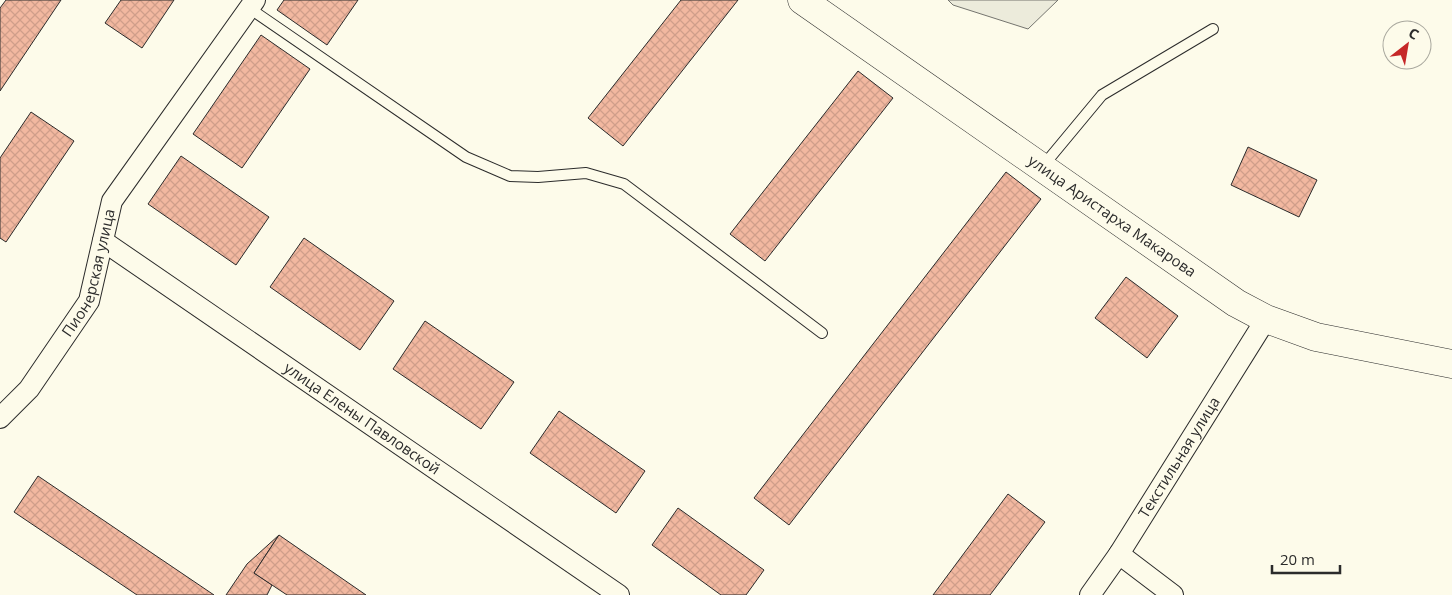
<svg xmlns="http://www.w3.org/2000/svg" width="1452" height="595" font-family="'Open Sans',sans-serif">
	<defs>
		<pattern id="building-cross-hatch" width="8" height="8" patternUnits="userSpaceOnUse" patternTransform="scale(1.25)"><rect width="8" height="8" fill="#f2b8a0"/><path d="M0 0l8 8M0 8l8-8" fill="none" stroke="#d09e8a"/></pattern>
	</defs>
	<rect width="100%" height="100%" fill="#fdfbea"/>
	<!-- grass -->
	<polygon fill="#ecebdb" stroke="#74746e" points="948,0 1058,0 1028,29 953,5"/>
	<!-- building -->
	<g fill="url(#building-cross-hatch)" stroke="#2b2b2b">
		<polygon points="6,0 61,0 0,91 0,8"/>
		<polygon points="121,0 174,0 142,48 105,23"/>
		<polygon points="284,0 358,0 327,45 277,10"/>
		<polygon points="681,0 738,0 623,146 588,118"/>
		<polygon points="261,35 310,69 242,168 193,134"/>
		<polygon points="858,71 893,98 765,261 730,234"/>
		<polygon points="31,112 74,141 6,242 0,238 0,158"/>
		<polygon points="1248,147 1317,180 1299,217 1231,185"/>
		<polygon points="181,156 269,217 236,265 148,204"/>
		<polygon points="1006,172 1041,199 789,525 754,498"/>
		<polygon points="304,238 394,301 360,350 270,287"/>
		<polygon points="1126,277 1178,316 1147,358 1095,318"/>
		<polygon points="425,321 514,382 481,429 393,369"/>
		<polygon points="559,411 645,471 616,513 530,453"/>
		<polygon points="38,476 214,595 137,595 14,512"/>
		<polygon points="1008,494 1045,522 990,595 933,595"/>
		<polygon points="678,508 764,570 746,595 721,595 652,545"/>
		<polygon points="279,535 254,573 272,585 267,595 226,595 247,564"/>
		<polygon points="279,535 366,595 287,595 254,573"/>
	</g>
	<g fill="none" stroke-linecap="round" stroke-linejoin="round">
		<defs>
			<g id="lane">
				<polyline points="249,8 466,157 510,176 538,177 586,173 624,184 822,333"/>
				<polyline points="1043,166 1102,95 1213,29"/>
			</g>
			<g id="street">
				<path id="s1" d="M103,241l516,354"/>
				<path id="s2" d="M0,418l29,-29 60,-88 23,-100 143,-201"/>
				<polyline points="1119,554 1173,595"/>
				<path id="s3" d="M1090,595l29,-41 147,-235"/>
			</g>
			<g id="secondary">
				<path id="s4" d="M802,0l434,303 30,16 50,18 136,27"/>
			</g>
		</defs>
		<!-- lane casing -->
		<use href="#lane" stroke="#2b2b2b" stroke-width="12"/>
		<!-- street casing -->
		<use href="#street" stroke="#2b2b2b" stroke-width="22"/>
		<!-- secondary casing -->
		<use href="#secondary" stroke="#2b2b2b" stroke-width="29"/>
		<!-- lane -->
		<use href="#lane" stroke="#fdfbea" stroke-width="10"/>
		<!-- street -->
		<use href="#street" stroke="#fdfbea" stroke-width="20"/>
		<!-- secondary -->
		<use href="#secondary" stroke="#fdfbea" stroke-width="28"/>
	</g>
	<g text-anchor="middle" stroke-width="4" stroke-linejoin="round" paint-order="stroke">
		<!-- street labels -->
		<g font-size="15" fill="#2b2b2b" stroke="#fdfbea">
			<text dy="5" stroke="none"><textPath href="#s4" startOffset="378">улица Аристарха Макарова</textPath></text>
			<text dy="5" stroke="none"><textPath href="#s2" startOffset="174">Пионерская улица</textPath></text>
			<text dy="5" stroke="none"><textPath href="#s1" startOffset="314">улица Елены Павловской</textPath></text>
			<text dy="5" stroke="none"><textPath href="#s3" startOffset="164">Текстильная улица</textPath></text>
		</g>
	</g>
	<!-- north arrow -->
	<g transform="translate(1407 45) rotate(31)"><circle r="24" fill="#fdfbea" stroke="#a9a89e"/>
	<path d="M0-4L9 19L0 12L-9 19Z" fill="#c62828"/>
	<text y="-8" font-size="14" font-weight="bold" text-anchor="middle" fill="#2b2b2b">С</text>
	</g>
	<!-- scale -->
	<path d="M1272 565v8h68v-8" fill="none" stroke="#2b2b2b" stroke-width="2.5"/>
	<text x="1280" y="565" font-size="15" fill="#2b2b2b" stroke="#fdfbea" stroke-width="4" paint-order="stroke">20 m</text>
</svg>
